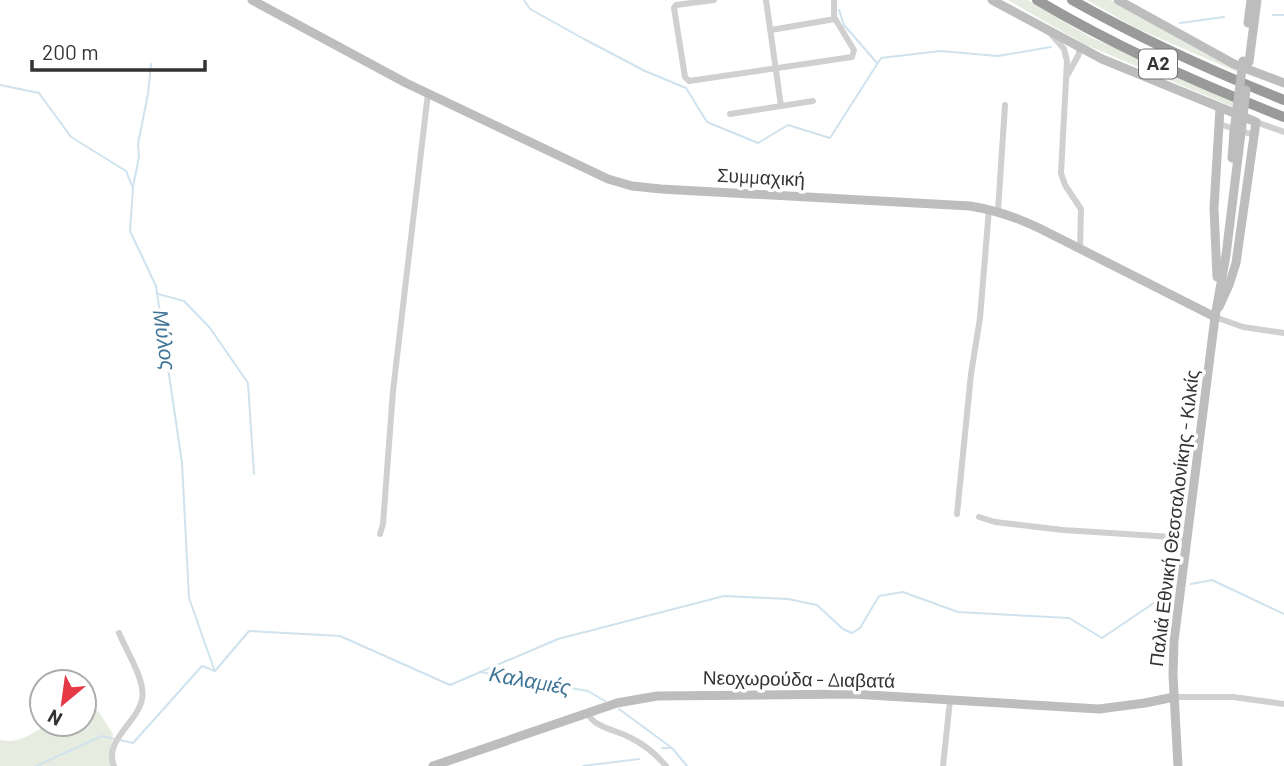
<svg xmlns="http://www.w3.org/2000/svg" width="1284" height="766" font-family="Barlow,sans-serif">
	<rect width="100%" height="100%" fill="#fff"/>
	<!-- green -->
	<g fill="#e6ecdf">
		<polygon points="1008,0 1028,0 1090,37 1235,100 1233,107 1084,44"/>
		<polygon points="1087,0 1110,0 1206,54 1237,67 1237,72 1136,28"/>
		<path d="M96,708l17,26 -4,25 4,7h-113v-26c21,5 32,-9 49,-15 9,-4 25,-1 35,-1v-14z"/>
	</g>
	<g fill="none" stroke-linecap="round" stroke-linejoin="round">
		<!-- stream -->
		<g stroke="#cfe2ee" stroke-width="2">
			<polyline points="524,0 530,9 584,39 645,71 686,88 707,122 758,143 788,125 830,138 881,58 940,51 998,56 1051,47"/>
			<polyline points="839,10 844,25 877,63"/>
			<polyline points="1273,15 1284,15"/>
			<polyline points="1180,23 1224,17"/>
			<polyline points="0,85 39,93 71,137 126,171 133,188 130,231 156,286 182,463 189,598 214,669"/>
			<polyline points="133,187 139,157 138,144 148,94 151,64"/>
			<polyline points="158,294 184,301 210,328 248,383 254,474"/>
			<polyline points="1191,584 1212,580 1284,614"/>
			<polyline points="480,672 588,691 605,701"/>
			<polyline points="619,709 672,748 687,766"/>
			<polyline points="119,740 133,743 202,666 215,671 249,631 340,636 450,685 558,639 724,596 788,599 817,605 843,629 852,633 860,628 879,596 903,592 958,612 1069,618 1102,638 1176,588"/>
			<polyline points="662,748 671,748"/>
			<polyline points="36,766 102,736 114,739"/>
			<polyline points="583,766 639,759"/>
		</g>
		<!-- street -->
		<g stroke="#d0d0d0" stroke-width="6">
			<polyline points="714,0 676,5 674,8 685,77 689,81 852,57 854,50 834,17 834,0"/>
			<polyline points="766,0 781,106"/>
			<polyline points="771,30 835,19"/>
			<polyline points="1051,34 1064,49 1067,61 1061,173 1065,185 1081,209 1080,248"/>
			<polyline points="1068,74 1079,54 1079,47"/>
			<polyline points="730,114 813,101"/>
			<polyline points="1256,122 1284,132"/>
			<polyline points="1219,124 1254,135"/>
			<polyline points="998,211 1005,105"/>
			<polyline points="1215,317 1243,327 1284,333"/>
			<polyline points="957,514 971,374 980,318 989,209"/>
			<polyline points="979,517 995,522 1063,530 1188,538"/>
			<polyline points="380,534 383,524 393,391 428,93"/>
			<polyline points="1174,697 1233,697 1284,704"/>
			<path d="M588,714c7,14 29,16 43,24 14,7 25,16 35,28"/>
			<path d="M114,766c-11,-25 24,-44 28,-67 4,-18 -16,-49 -23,-66"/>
			<polyline points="943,766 950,700"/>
		</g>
		<!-- secondary -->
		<g stroke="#bdbdbd" stroke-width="9">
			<path d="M252,0l154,83 202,96 24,7 29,3 309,17c25,4 46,11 69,22l176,89"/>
			<polyline points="992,0 1102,59 1256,122 1236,263 1229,285 1219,307"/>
			<polyline points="1118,0 1234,64 1284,83"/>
			<polyline points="1248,23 1251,0"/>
			<polyline points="1249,62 1257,0"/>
			<polyline points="1232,158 1234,132"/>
			<polyline points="1217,277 1214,208 1220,108"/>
			<polyline points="433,766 617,703 657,696 853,694 1099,709 1145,703 1174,697"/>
			<polyline points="1178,766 1173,675 1174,641 1215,317 1226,255 1241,133"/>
		</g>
		<!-- highway -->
		<g stroke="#9a9a9a" stroke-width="10">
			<path d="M1037,0c79,47 162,84 247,117"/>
			<path d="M1072,0c69,39 139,71 212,100"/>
		</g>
		<!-- secondary-bridge -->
		<g stroke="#bdbdbd" stroke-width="9">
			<polyline points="1234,132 1243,61"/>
			<polyline points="1241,133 1246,90"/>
		</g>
	</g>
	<g text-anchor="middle" stroke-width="7" stroke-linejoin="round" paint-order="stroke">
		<!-- shield labels -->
		<rect fill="#fff" stroke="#707070" stroke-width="2" x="1139" y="49.5" width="38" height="29" rx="5"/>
		<g font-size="18" font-weight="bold" fill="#333">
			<text x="1158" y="70">Α2</text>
		</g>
		<!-- street labels -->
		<g font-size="19" fill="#333" stroke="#fff">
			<text transform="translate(761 177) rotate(3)" y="7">Συμμαχική</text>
			<text transform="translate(1174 518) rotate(-83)" y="7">Παλιά Εθνική Θεσσαλονίκης - Κιλκίς</text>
			<text transform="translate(799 679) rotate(1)" y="7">Νεοχωρούδα - Διαβατά</text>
		</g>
		<!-- water labels -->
		<g font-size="21" font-style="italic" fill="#3f7597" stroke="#fff">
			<text transform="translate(164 340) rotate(82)" y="7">Μύλος</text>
			<text transform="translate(530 681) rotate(10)" y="7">Καλαμιές</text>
		</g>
	</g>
	<!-- north arrow -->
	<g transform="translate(63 703) rotate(209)"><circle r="33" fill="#ffffff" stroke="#adadad" stroke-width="2"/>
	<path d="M0-5L12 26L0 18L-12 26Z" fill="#e63946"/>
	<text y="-10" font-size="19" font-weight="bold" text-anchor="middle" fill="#333333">N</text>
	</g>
	<!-- scale -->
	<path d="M32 60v10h173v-10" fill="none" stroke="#333333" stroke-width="3.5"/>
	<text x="42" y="60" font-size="21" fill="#333333" stroke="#ffffff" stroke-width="5" paint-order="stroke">200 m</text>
</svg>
